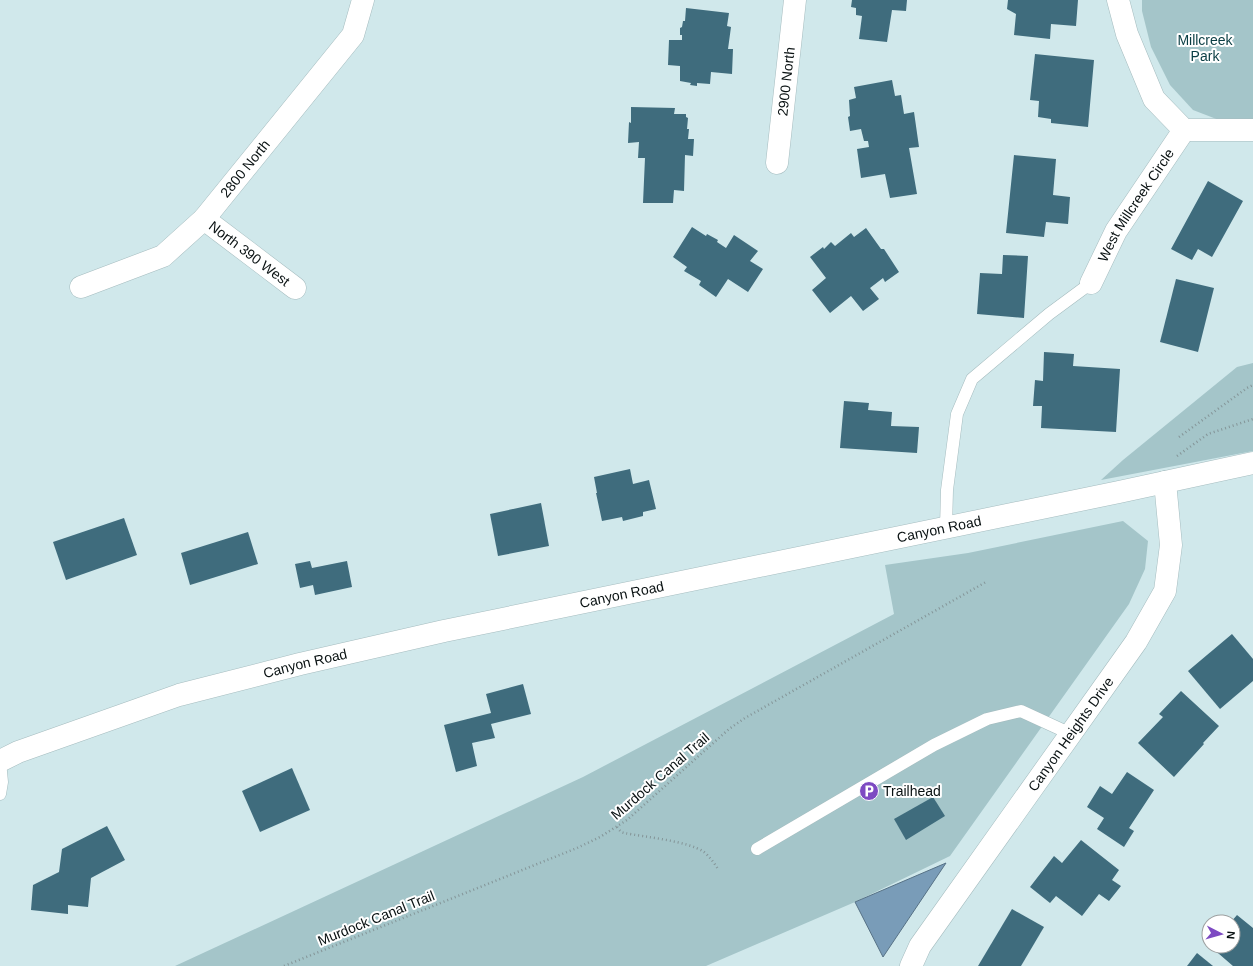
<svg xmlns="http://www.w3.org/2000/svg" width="1253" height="966" font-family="Helvetica,sans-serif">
	<rect width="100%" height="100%" fill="#d0e8eb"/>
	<!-- green -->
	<g fill="#a4c5c9">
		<polygon points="1142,0 1253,0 1253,120 1219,120 1193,110 1170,85 1151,47 1142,11"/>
		<polygon points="1253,363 1253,451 1101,480 1123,460 1237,367"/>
		<polygon points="1123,521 1148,541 1145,569 1129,604 950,856 855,902 706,966 175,966 583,777 894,614 885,565 968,553"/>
	</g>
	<!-- water -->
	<polygon fill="#799cb8" stroke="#577286" points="946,863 883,957 855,902"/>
	<!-- building -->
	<g fill="#3f6c7d">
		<polygon points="852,0 907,0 906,11 892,10 887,42 859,39 862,16 856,15 856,8 851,7"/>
		<polygon points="1008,0 1078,0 1076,26 1051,24 1050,39 1014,35 1016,14 1007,9"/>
		<polygon points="686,8 729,13 727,26 731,27 728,49 733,49 732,74 711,72 710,84 697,83 697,86 690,85 691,83 680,81 680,66 668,65 669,40 682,40 682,35 680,35 680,28 682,27 683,21 685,21"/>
		<polygon points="1035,54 1094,60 1088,127 1051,123 1051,119 1038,117 1039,101 1030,100"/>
		<polygon points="892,80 895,96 901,95 904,114 914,112 919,147 909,148 917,194 890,198 885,174 861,178 857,149 869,147 868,141 864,141 861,129 850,131 848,117 850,116 849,100 856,98 854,87"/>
		<polygon points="631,107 675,108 674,114 686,114 686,117 688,118 687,129 689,129 688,139 694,139 693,156 685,155 684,191 674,190 673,203 643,203 645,158 638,158 639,142 628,143 629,122 631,123"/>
		<polygon points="1014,155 1056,159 1053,195 1070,197 1068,224 1046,222 1044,237 1006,233"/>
		<polygon points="1208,181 1243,201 1212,257 1198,249 1192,260 1171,249"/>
		<polygon points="692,227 706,236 707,234 718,240 717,242 726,248 734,235 758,251 750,261 763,269 748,292 728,279 716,297 699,285 701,281 684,271 687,267 673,257"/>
		<polygon points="866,228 881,249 884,249 899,272 885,282 883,278 870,288 879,299 863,311 851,296 830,313 812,290 826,278 810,257 823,247 824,249 831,242 835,246 851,233 854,237"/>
		<polygon points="1003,255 1028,256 1024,318 977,314 980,273 1002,274"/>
		<polygon points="1176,279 1214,288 1198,352 1160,342"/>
		<polygon points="1044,352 1074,354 1073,366 1120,369 1116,432 1041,428 1042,406 1033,406 1035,380 1043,381"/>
		<polygon points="844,401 869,403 868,410 892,412 891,426 919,427 917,453 840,448"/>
		<polygon points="630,469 633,484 649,480 656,509 643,512 643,516 623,521 622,517 602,521 596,493 597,493 594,477"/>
		<polygon points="541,503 549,546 498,556 490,514"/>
		<polygon points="124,518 137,555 66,580 53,542"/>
		<polygon points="248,532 258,564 190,585 181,553"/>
		<polygon points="310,561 312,568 347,561 352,587 315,595 313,585 300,588 295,564"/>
		<polygon points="1232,634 1253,659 1253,681 1220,709 1188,671"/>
		<polygon points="523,684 531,714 491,724 495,738 472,743 477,766 456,772 444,725 491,713 486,694"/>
		<polygon points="1181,691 1219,726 1203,743 1204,744 1174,777 1138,743 1163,717 1159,714"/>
		<polygon points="292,768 310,810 260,832 242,791"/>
		<polygon points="1127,772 1154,790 1129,828 1134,831 1124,847 1097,829 1104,818 1087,807 1100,786 1112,794"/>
		<polygon points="933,797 945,816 906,840 894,819"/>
		<polygon points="107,826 125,860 91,878 88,907 68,905 68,914 31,910 33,885 59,872 62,849"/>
		<polygon points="1081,840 1119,870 1112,880 1121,886 1109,901 1099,894 1082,916 1056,896 1050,903 1030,887 1054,856 1062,863"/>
		<polygon points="1012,909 1044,927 1021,966 978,966"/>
		<polygon points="1237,915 1253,928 1253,966 1233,966 1211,947 1211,946 1233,946 1233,922 1231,922"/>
		<polygon points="1197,953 1213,966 1187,966"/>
	</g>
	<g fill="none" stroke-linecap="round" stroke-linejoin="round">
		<defs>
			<g id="lane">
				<polyline points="946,528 947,490 957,414 972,379 1049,314 1091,283"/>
				<polyline points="0,794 2,782 0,761"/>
				<polyline points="757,849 934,745 987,719 1021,711 1071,734"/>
			</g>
			<g id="street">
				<polyline points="1118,0 1127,34 1154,99 1184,130"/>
				<polyline points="1184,130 1253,130"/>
				<path id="s1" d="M777,163l18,-163"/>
				<path id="s2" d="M204,219l91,69"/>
				<path id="s3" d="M1091,283l25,-52 68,-101"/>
				<path id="s4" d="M81,287l82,-31 41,-37 149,-184 10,-35"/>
				<path id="s5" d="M911,966l9,-20 216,-304 29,-51 6,-46 -6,-63"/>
			</g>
			<g id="secondary">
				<path id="s6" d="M0,761l18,-9 161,-57 121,-31 144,-33 675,-139 134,-29"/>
			</g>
		</defs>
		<!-- lane casing -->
		<use href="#lane" stroke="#a5bcbf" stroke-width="13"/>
		<!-- street casing -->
		<use href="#street" stroke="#a5bcbf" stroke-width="23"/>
		<!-- secondary casing -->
		<use href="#secondary" stroke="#a5bcbf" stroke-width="23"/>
		<!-- path -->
		<g stroke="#849598" stroke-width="2.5" stroke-dasharray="1 3" stroke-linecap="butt">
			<polyline points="1179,437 1247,388 1253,385"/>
			<polyline points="1177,456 1208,434 1253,419"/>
			<path d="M617,827l4,5 3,1c21,4 64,8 80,19 6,5 10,11 14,17"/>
			<polyline points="284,966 577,848 600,837 627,820 729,729 745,718 986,582"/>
		</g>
		<!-- lane -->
		<use href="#lane" stroke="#fff" stroke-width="12"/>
		<!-- street -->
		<use href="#street" stroke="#fff" stroke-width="22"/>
		<!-- secondary -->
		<use href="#secondary" stroke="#fff" stroke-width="22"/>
	</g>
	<!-- icons -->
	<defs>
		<symbol id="parking-disc" viewBox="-11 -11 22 22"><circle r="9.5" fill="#7d4ac2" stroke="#fff"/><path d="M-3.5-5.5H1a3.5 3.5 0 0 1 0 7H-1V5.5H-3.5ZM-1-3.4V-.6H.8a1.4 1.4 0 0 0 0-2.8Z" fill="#fff"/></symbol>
	</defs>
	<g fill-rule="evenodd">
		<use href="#parking-disc" x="858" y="780" width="22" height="22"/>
	</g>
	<g text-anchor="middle" stroke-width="4" stroke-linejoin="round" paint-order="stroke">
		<!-- park labels -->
		<g font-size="14" fill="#093d43" stroke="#fff">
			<text x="1205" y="45">Millcreek<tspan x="1205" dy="16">Park</tspan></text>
		</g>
		<!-- street labels -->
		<g font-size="14" fill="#091112" stroke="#fff">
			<text dy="5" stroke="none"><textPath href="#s1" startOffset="82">2900 North</textPath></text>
			<text dy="5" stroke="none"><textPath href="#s4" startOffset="208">2800 North</textPath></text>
			<text dy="5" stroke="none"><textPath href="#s3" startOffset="90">West Millcreek Circle</textPath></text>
			<text dy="5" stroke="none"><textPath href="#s2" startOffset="57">North 390 West</textPath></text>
			<text dy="5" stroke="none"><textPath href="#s6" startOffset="969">Canyon Road</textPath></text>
			<text dy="5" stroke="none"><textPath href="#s6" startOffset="645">Canyon Road</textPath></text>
			<text dy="5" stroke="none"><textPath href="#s6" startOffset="321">Canyon Road</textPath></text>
			<text dy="5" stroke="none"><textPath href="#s5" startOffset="282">Canyon Heights Drive</textPath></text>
			<text transform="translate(660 776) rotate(-41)" y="5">Murdock Canal Trail</text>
			<text transform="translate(376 918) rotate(-22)" y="5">Murdock Canal Trail</text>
		</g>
		<!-- poi labels -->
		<g font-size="14" fill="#091112" stroke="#fff" text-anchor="start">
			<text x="883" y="796">Trailhead</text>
		</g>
	</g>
	<!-- north arrow -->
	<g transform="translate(1221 934) rotate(96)"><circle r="19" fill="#ffffff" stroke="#9da0a0"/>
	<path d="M0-3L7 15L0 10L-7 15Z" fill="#7d4ac2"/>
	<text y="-6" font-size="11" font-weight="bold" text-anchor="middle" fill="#091112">N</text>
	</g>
</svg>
